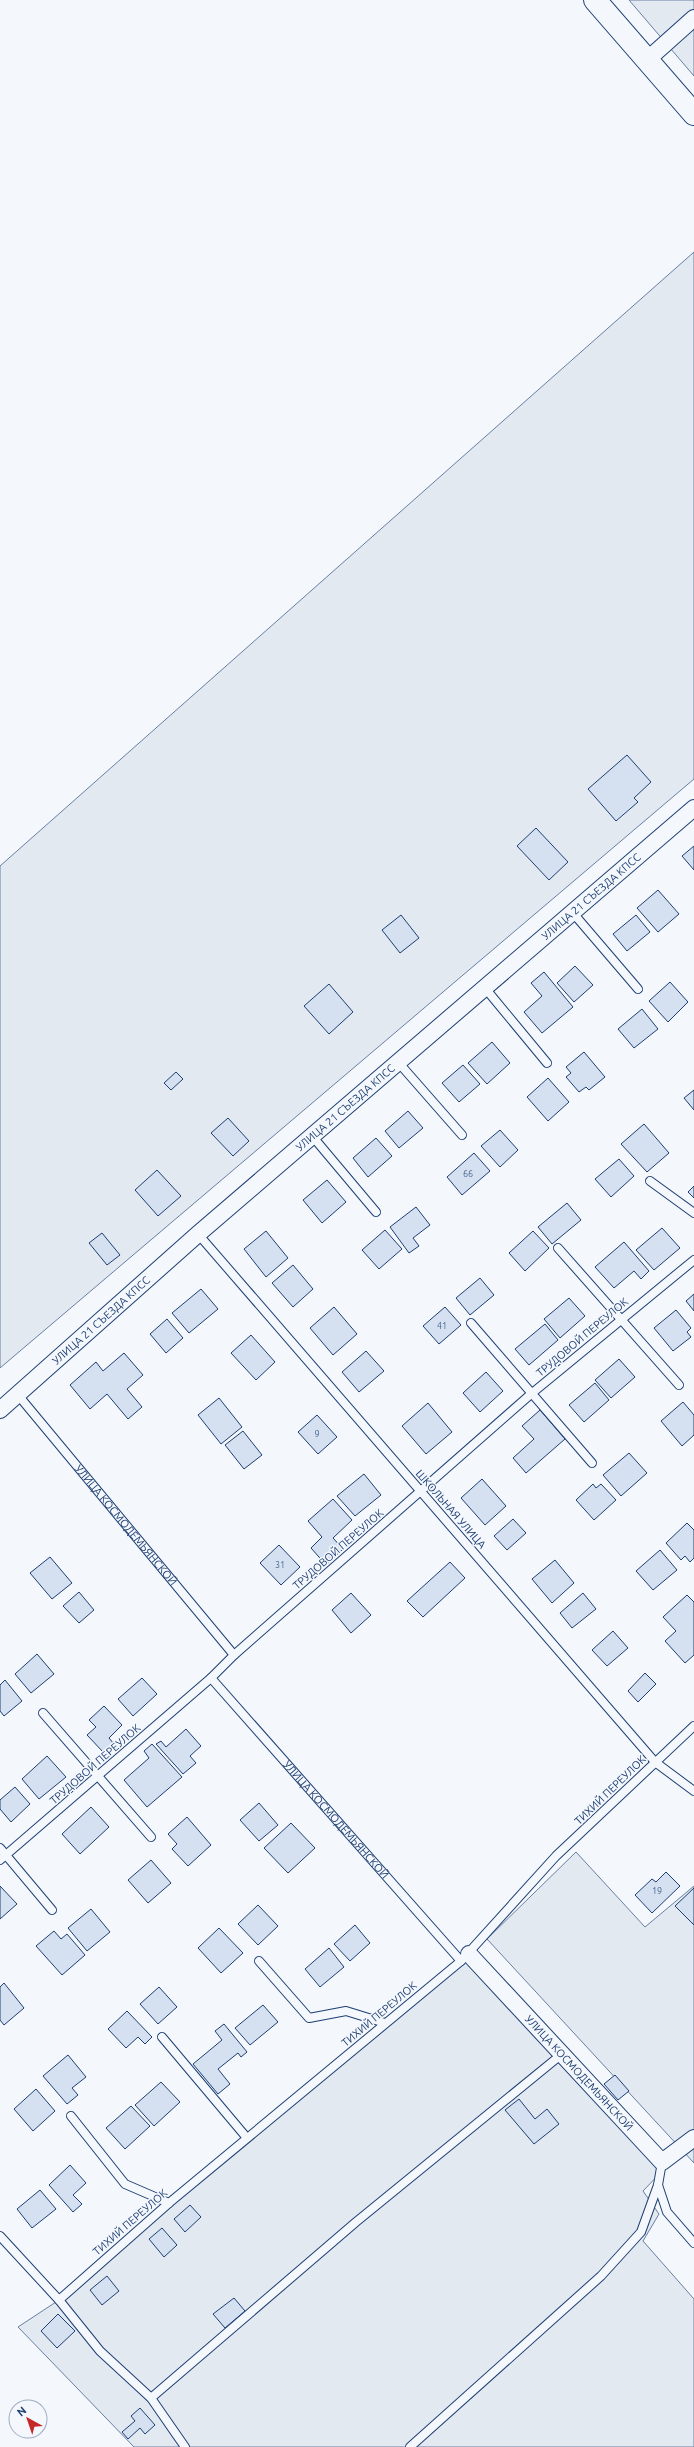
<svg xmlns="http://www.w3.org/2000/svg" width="694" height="2447" font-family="Ubuntu,sans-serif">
	<rect width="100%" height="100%" fill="#f4f7fb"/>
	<!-- green -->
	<g fill="#e3e9f0" stroke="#687fa3">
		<polygon points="629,0 694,0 694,76"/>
		<polygon points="694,252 694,779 0,1368 0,866"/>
		<polygon points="576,1852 645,1927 694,1886 694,2163 487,1939"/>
		<polygon points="469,1954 666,2167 643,2191 659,2214 643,2241 694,2299 694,2447 134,2447 18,2327 59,2300"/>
	</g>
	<!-- building -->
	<g fill="#d5e0f0" stroke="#1d3f73">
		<polygon points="627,755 651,782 634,798 638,802 616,821 588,789"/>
		<polygon points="536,828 568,862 549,880 517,846"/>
		<polygon points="694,846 694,870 682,856"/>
		<polygon points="658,890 679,914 658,932 637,908"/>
		<polygon points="401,915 419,938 400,953 382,930"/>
		<polygon points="636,915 650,932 627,951 613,934"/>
		<polygon points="575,966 593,985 574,1002 557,983"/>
		<polygon points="544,972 573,1007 542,1033 524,1012 542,996 531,983"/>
		<polygon points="670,982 688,1002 668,1022 649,1001"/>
		<polygon points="329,984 353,1012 329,1034 304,1006"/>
		<polygon points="642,1009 658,1029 634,1048 618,1029"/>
		<polygon points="492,1042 510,1063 487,1084 468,1063"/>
		<polygon points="584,1052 605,1077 589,1090 586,1087 579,1092 566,1077 571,1073 566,1067"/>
		<polygon points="463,1065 480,1084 459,1102 442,1083"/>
		<polygon points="176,1072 183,1079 171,1090 164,1083"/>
		<polygon points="548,1078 569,1102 548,1121 527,1097"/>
		<polygon points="694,1090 694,1110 684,1098"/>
		<polygon points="408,1111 423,1128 399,1148 385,1131"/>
		<polygon points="228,1118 249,1141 233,1156 211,1133"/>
		<polygon points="644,1124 669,1153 647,1172 621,1144"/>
		<polygon points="500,1130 518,1150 500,1167 481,1146"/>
		<polygon points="376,1138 392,1156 368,1177 353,1158"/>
		<polygon points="474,1153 490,1171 462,1195 447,1177"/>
		<polygon points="619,1159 634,1176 611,1197 595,1179"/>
		<polygon points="157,1170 181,1196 158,1216 135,1190"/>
		<polygon points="327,1180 346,1202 322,1223 303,1200"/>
		<polygon points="694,1186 694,1198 688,1192"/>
		<polygon points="567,1203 581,1220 552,1244 538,1227"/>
		<polygon points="416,1207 430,1225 413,1238 419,1246 409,1253 390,1227"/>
		<polygon points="662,1228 680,1248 654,1270 636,1250"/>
		<polygon points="385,1230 402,1249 379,1269 362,1250"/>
		<polygon points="266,1231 288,1258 266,1277 244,1249"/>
		<polygon points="533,1231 549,1248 525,1271 509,1253"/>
		<polygon points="102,1233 120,1255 107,1265 89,1243"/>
		<polygon points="624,1242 649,1271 641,1279 634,1271 614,1288 595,1267"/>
		<polygon points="293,1265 313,1289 293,1307 272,1283"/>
		<polygon points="480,1278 494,1295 470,1315 456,1298"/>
		<polygon points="201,1289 218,1309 189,1333 172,1313"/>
		<polygon points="694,1294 694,1311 686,1301"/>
		<polygon points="569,1298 585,1316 560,1338 544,1319"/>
		<polygon points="334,1307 357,1334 333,1355 310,1328"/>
		<polygon points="445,1307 461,1325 439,1344 423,1326"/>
		<polygon points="676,1310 691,1328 687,1332 691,1337 673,1351 654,1328"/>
		<polygon points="167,1319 183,1338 166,1353 150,1334"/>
		<polygon points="545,1324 558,1340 529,1365 515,1349"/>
		<polygon points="251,1335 275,1362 256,1380 231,1353"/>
		<polygon points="366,1351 384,1371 359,1392 342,1372"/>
		<polygon points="124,1353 143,1375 127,1389 142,1407 128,1419 107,1394 90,1409 70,1385 96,1362 103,1371"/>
		<polygon points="619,1359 635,1377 611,1398 595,1380"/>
		<polygon points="486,1372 503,1391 480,1412 463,1393"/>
		<polygon points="595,1383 609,1400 584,1422 569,1405"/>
		<polygon points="219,1398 242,1427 221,1444 198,1415"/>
		<polygon points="683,1402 694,1415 694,1435 682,1446 661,1421"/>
		<polygon points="428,1403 452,1432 426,1454 402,1426"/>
		<polygon points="540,1410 565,1439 526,1473 513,1458 534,1439 522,1426"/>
		<polygon points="317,1415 337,1437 318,1454 298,1432"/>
		<polygon points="243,1431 262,1455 244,1469 225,1445"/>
		<polygon points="629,1453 647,1473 621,1496 603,1475"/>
		<polygon points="364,1474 381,1495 355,1516 337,1496"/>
		<polygon points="482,1479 506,1506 485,1525 461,1498"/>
		<polygon points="593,1484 596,1488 601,1484 616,1500 594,1520 576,1500"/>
		<polygon points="333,1499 352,1520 333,1538 343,1549 326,1565 311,1548 322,1537 308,1521"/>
		<polygon points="513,1519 526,1533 507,1550 494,1536"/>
		<polygon points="687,1523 694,1530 694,1558 690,1562 685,1556 681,1560 666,1543"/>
		<polygon points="279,1545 300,1567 281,1585 260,1563"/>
		<polygon points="660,1550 677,1570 653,1590 636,1571"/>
		<polygon points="50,1557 72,1583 52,1599 30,1573"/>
		<polygon points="555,1560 574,1583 552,1603 532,1579"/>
		<polygon points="450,1562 465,1578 423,1617 407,1601"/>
		<polygon points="79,1592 94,1610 79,1623 63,1606"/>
		<polygon points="351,1593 371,1615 351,1633 332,1610"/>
		<polygon points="583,1593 596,1609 572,1628 560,1613"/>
		<polygon points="687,1595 694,1602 694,1655 685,1663 665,1641 676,1631 663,1617"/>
		<polygon points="613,1631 628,1648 607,1666 592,1650"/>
		<polygon points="37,1654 54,1674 31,1693 15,1674"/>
		<polygon points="645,1673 656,1684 638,1702 628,1691"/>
		<polygon points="142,1678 157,1694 133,1716 118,1699"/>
		<polygon points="5,1680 22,1701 4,1716 0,1711 0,1685"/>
		<polygon points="104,1706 122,1725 109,1738 114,1744 104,1753 87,1735 96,1727 89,1720"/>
		<polygon points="186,1729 201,1746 190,1756 196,1763 183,1774 156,1744 161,1741 166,1747"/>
		<polygon points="152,1744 182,1777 147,1807 124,1780 149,1758 144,1751"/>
		<polygon points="47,1756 66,1777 39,1799 22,1779"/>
		<polygon points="15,1787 30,1804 11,1822 0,1809 0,1800"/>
		<polygon points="259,1803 278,1825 259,1841 240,1820"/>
		<polygon points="91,1807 109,1827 80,1854 62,1834"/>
		<polygon points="187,1817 211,1845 188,1866 172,1849 177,1844 168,1834"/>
		<polygon points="291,1823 315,1848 288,1873 264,1848"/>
		<polygon points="151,1860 171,1883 148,1903 128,1880"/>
		<polygon points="666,1872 680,1886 652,1913 635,1895 652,1879 656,1882"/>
		<polygon points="0,1886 17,1904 0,1919"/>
		<polygon points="694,1888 694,1925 675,1906"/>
		<polygon points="258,1905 278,1926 258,1945 238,1924"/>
		<polygon points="91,1909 110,1932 87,1951 68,1928"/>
		<polygon points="355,1925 370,1943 350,1961 334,1944"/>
		<polygon points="219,1928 243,1953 221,1973 198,1948"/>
		<polygon points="54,1931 61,1939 67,1934 85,1955 62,1975 36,1946"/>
		<polygon points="329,1948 344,1967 320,1987 305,1969"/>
		<polygon points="4,1983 24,2008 4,2025 0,2020 0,1987"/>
		<polygon points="159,1987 177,2007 158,2024 140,2004"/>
		<polygon points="263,2005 278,2022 250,2045 235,2028"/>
		<polygon points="127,2011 152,2037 145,2044 138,2037 126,2048 108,2029"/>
		<polygon points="224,2024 247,2052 241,2057 238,2053 218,2069 230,2084 218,2094 193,2064 222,2040 215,2031"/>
		<polygon points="68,2055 86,2077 72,2088 78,2095 67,2104 43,2076"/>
		<polygon points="615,2075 629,2091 618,2100 604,2084"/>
		<polygon points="161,2082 180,2102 154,2126 135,2105"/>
		<polygon points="36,2089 55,2111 33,2131 14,2109"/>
		<polygon points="519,2099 535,2119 547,2109 559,2124 534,2144 505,2110"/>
		<polygon points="131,2106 150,2126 125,2149 106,2128"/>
		<polygon points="70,2165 86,2183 73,2195 82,2204 73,2212 49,2185"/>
		<polygon points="40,2190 56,2209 32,2228 17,2209"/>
		<polygon points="190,2205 201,2217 185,2232 174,2219"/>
		<polygon points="162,2228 177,2245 164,2257 149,2239"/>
		<polygon points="107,2276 119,2291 102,2305 90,2290"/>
		<polygon points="234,2298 245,2311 225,2328 213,2314"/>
		<polygon points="58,2314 75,2331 57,2348 41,2331"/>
		<polygon points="140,2408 155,2425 145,2434 140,2428 128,2439 122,2432 135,2421 131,2416"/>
	</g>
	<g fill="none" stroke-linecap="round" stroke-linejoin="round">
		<defs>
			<g id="lane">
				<polyline points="573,913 638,989"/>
				<polyline points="485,988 547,1063"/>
				<polyline points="398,1062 462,1135"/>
				<polyline points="313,1137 376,1212"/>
				<polyline points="650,1181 694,1213"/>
				<polyline points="198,1234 655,1762 694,1791"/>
				<polyline points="558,1248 679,1385"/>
				<polyline points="471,1323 592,1463"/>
				<path id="s1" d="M18,1395l216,260"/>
				<path id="s2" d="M211,1678l250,283"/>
				<polyline points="43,1713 151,1837"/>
				<polyline points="0,1848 52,1910"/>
				<polyline points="0,1860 211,1678 234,1655 531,1394 694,1260"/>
				<polyline points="259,1961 309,2018 346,2011 385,2023"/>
				<polyline points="162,2037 247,2138"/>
				<polyline points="71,2116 125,2184 169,2203"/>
				<polyline points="658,2185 667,2212 694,2243"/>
				<polyline points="0,2236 59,2300 100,2351 151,2398 185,2447"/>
				<polyline points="59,2300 169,2203 461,1961 556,1856 694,1726"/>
				<polyline points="151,2398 356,2222 562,2054"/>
				<polyline points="410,2447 601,2276 641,2232 658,2185 662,2162"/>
			</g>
			<g id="street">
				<polyline points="647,60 694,18"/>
				<path id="s3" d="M0,1410l198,-176 496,-426"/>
				<path id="s4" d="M469,1954l193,208 32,-24"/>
			</g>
			<polyline id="secondary" points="595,0 694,114"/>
		</defs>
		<!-- lane casing -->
		<use href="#lane" stroke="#1d3f73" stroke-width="10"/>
		<!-- street casing -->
		<use href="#street" stroke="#1d3f73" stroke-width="18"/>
		<!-- secondary casing -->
		<use href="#secondary" stroke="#1d3f73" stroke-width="24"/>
		<!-- lane -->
		<use href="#lane" stroke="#f4f7fb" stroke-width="8"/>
		<!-- street -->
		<use href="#street" stroke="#f4f7fb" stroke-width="16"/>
		<!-- secondary -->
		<use href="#secondary" stroke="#f4f7fb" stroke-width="22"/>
	</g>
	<g text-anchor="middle" stroke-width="3" stroke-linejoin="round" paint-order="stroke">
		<!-- number labels -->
		<g font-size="9" fill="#4b6792">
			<text x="468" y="1177">66</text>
			<text x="442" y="1329">41</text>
			<text x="317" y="1437">9</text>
			<text x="280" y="1568">31</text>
			<text x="657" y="1894">19</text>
		</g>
		<!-- street labels -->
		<g font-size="11" fill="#1d3f73" stroke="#f4f7fb">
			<text dy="4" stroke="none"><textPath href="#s3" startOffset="783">УЛИЦА 21 СЪЕЗДА КПСС</textPath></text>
			<text dy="4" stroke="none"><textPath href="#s3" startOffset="459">УЛИЦА 21 СЪЕЗДА КПСС</textPath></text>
			<text dy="4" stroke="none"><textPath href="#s3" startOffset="135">УЛИЦА 21 СЪЕЗДА КПСС</textPath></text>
			<text transform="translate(582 1337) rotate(-40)" y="4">ТРУДОВОЙ ПЕРЕУЛОК</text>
			<text transform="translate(451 1509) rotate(49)" y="4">ШКОЛЬНАЯ УЛИЦА</text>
			<text dy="4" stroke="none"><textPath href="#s1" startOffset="169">УЛИЦА КОСМОДЕМЬЯНСКОЙ</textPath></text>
			<text transform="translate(338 1549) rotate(-41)" y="4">ТРУДОВОЙ ПЕРЕУЛОК</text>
			<text transform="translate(95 1764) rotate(-41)" y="4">ТРУДОВОЙ ПЕРЕУЛОК</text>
			<text transform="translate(610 1790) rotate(-44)" y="4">ТИХИЙ ПЕРЕУЛОК</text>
			<text dy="4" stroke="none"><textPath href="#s2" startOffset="189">УЛИЦА КОСМОДЕМЬЯНСКОЙ</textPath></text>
			<text transform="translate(379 2014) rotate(-40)" y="4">ТИХИЙ ПЕРЕУЛОК</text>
			<text dy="4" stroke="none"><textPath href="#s4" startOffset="162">УЛИЦА КОСМОДЕМЬЯНСКОЙ</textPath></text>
			<text transform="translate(130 2222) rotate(-41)" y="4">ТИХИЙ ПЕРЕУЛОК</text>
		</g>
	</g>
	<!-- north arrow -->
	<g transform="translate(28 2419) rotate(320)"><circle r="19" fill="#f4f7fb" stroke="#9eadc5"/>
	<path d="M0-3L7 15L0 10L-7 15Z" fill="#c62828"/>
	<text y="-6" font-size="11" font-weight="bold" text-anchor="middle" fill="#1d3f73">N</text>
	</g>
</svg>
